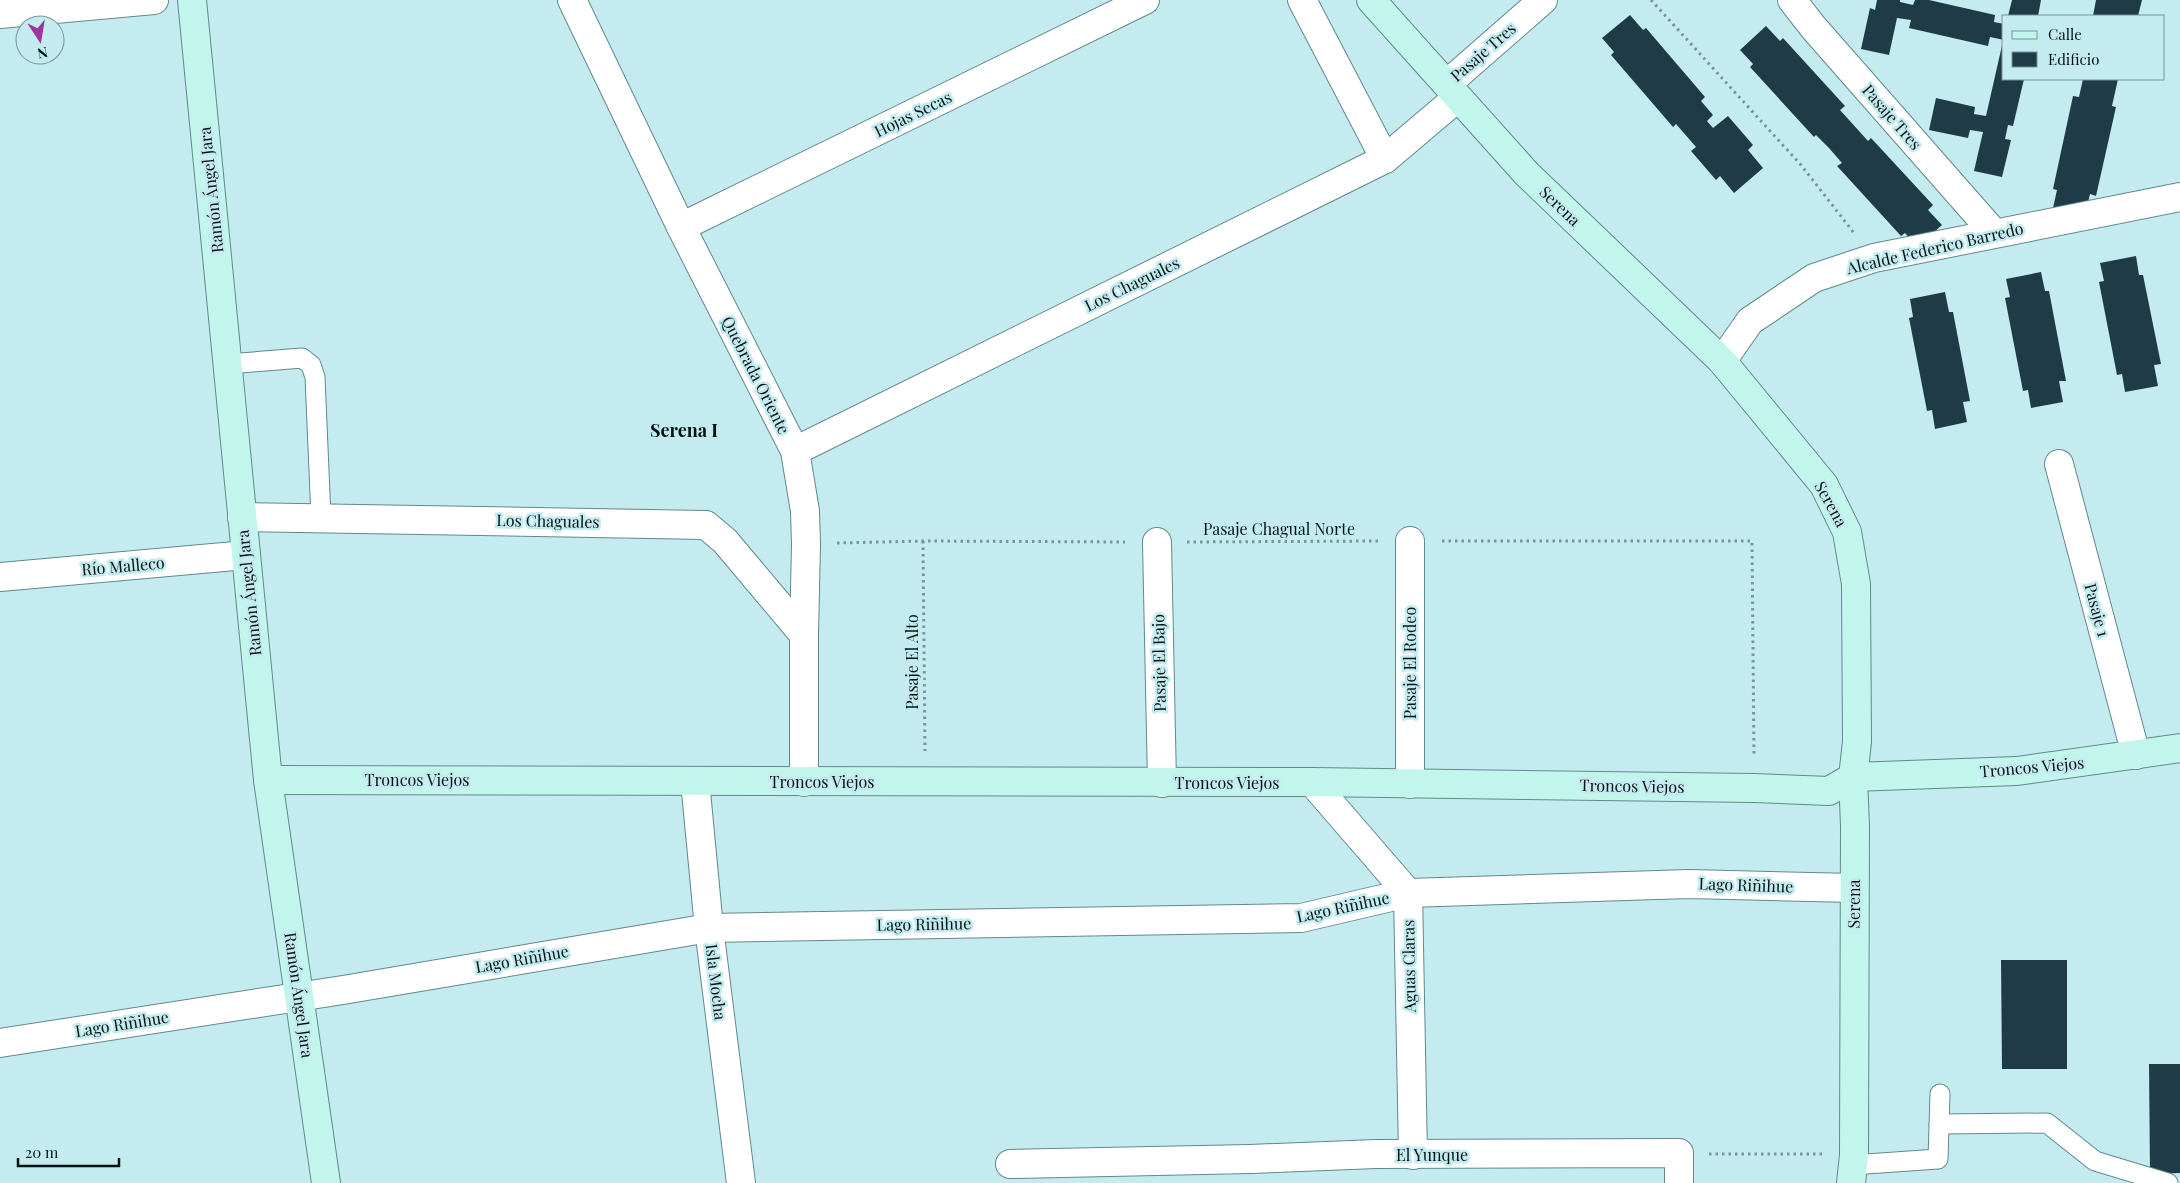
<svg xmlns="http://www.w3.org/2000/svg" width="2180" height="1183" font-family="'Playfair Display',serif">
	<rect width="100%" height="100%" fill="#c4ecf0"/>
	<!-- building -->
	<g fill="#1f3b47">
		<polygon points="1877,0 1900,0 1900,2 1913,5 1915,0 1929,0 1995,15 1994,22 2004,24 2004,40 1990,37 1988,46 1909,28 1911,20 1897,18 1889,55 1861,49 1870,8 1875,10"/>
		<polygon points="2012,0 2041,0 2038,16 2008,16"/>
		<polygon points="2096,0 2142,0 2138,16 2093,16"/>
		<polygon points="1630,15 1643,30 1646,28 1705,97 1701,101 1713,115 1707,121 1713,128 1728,116 1753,145 1748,150 1763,168 1734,193 1720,176 1716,180 1691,151 1696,147 1676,124 1673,127 1611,55 1614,52 1602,38"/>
		<polygon points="1766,26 1780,41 1783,38 1845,106 1840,110 1868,141 1871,138 1933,205 1928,210 1942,225 1917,247 1905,233 1901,236 1837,166 1842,163 1829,148 1816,135 1814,137 1750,67 1753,64 1740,50"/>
		<polygon points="2003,41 2004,79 2024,79 2013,126 2008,125 2005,139 2011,140 2002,177 1974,171 1983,132 1970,130 1968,138 1929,130 1936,98 1975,107 1974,114 1986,116"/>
		<polygon points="2083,79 2118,79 2112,106 2116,107 2096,196 2090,194 2085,215 2053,208 2057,190 2053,189 2073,96 2079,97"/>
		<polygon points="2136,256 2139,275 2143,275 2161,364 2154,365 2158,386 2125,392 2122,374 2117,375 2099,282 2104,281 2100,263"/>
		<polygon points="2041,272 2045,291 2049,291 2066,381 2059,381 2063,402 2031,408 2028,390 2023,391 2005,298 2010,297 2006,279"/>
		<polygon points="1945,292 1949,312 1953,312 1970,401 1963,402 1967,422 1935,429 1932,410 1927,411 1909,318 1913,317 1910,299"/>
		<polygon points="2001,960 2067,960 2067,1069 2002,1069"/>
		<polygon points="2149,1064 2180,1064 2180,1173 2150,1174"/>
	</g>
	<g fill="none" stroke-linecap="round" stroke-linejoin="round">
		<defs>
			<g id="lane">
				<polyline points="228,364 302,358 311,365 315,377 321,518"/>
				<polyline points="1939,1124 2047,1123 2095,1161 2168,1183"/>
				<polyline points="1852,1165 1938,1159 1940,1094"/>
			</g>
			<g id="street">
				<polyline points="572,0 681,227 795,451 805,511 806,544 804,635 804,782"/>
				<polyline points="1302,0 1385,159"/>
				<polyline points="1792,0 1813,27 1994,233"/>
				<polyline points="0,14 154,0"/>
				<polyline points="1447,84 1543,0"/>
				<polyline points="681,227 1145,0"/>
				<polyline points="1722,361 1750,321 1814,278 1874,258 2180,197"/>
				<polyline points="795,451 1385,159 1457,98"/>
				<polyline points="2059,464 2136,755"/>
				<polyline points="242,517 706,525 725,541 804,635"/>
				<polyline points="1410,541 1410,784"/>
				<polyline points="1157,542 1162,783"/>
				<polyline points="0,577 246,555"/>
				<polyline points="695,781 709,928 741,1183"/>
				<polyline points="1312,782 1408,893 1413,1155"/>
				<polyline points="0,1043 343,990 709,928 1301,918 1408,893 1689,884 1854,888"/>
				<polyline points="1010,1164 1250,1159 1376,1154 1679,1153 1679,1183"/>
			</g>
			<g id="secondary">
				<polyline points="192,0 268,780 326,1183"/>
				<polyline points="1371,0 1526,173 1722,361 1824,485 1847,532 1856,584 1857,742 1853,777 1855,826 1854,1155 1851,1183"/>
				<polyline points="268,780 1312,782 1754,788 1829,791 1853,777 2017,771 2180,748"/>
			</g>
		</defs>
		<!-- lane casing -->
		<use href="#lane" stroke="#62888b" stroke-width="21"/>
		<!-- street casing -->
		<use href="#street" stroke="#62888b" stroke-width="30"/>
		<!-- secondary casing -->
		<use href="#secondary" stroke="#62888b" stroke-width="30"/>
		<!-- path -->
		<g stroke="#789699" stroke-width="3" stroke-dasharray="2.5 4" stroke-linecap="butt">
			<polyline points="1651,0 1801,165 1854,233"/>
			<polyline points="923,541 925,751"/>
			<polyline points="1442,541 1752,541 1754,757"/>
			<polyline points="1187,542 1378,541"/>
			<polyline points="837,543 923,541 1125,542"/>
			<polyline points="1709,1154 1823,1154"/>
		</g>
		<!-- lane -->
		<use href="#lane" stroke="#fff" stroke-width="19"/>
		<!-- street -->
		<use href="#street" stroke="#fff" stroke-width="28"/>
		<!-- secondary -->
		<use href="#secondary" stroke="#c2f6ed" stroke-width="28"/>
	</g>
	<g text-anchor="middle" stroke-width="5" stroke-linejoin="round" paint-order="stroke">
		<!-- street labels -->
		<g font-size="16" fill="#031011" stroke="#c4ecf0">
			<text transform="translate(1483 52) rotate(-41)" y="6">Pasaje Tres</text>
			<text transform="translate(913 114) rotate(-26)" y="6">Hojas Secas</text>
			<text transform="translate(1892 117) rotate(49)" y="6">Pasaje Tres</text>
			<text transform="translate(211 190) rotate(-96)" y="6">Ramón Ángel Jara</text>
			<text transform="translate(1560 206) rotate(44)" y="6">Serena</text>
			<text transform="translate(1935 248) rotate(-13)" y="6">Alcalde Federico Barredo</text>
			<text transform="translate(1132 284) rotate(-26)" y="6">Los Chaguales</text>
			<text transform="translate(756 375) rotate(63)" y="6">Quebrada Oriente</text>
			<text transform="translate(1831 504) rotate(61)" y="6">Serena</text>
			<text transform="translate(548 521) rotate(1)" y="6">Los Chaguales</text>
			<text x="1279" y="535">Pasaje Chagual Norte</text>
			<text transform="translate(123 566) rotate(-5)" y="6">Río Malleco</text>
			<text transform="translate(249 593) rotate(-96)" y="6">Ramón Ángel Jara</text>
			<text transform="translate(2097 610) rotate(75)" y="6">Pasaje 1</text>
			<text transform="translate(912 662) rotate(-90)" y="6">Pasaje El Alto</text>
			<text transform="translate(1159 663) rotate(-91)" y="6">Pasaje El Bajo</text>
			<text transform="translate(1410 663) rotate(-90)" y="6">Pasaje El Rodeo</text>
			<text transform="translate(2032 767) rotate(-5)" y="6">Troncos Viejos</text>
			<text x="417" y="786">Troncos Viejos</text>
			<text x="822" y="788">Troncos Viejos</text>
			<text x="1227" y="789">Troncos Viejos</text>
			<text transform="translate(1632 786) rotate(1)" y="6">Troncos Viejos</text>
			<text transform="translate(1746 885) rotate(2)" y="6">Lago Riñihue</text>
			<text transform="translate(1854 904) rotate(-90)" y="6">Serena</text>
			<text transform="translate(1343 907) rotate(-12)" y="6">Lago Riñihue</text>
			<text transform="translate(924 924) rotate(-1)" y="6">Lago Riñihue</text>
			<text transform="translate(522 959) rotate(-10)" y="6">Lago Riñihue</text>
			<text transform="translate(1409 966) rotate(-91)" y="6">Aguas Claras</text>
			<text transform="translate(716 982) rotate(83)" y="6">Isla Mocha</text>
			<text transform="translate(299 995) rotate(82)" y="6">Ramón Ángel Jara</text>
			<text transform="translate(122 1024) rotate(-9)" y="6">Lago Riñihue</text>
			<text x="1432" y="1161">El Yunque</text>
		</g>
		<!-- neighbourhood labels -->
		<g font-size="18" font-weight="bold" fill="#031011" stroke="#c4ecf0">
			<text x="684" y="437">Serena I</text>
		</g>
	</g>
	<!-- legend -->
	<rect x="2002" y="15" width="162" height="65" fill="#c4ecf0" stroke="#779497"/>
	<rect x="2012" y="31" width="25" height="8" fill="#c2f6ed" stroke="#779497"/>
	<text x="2048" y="40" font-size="15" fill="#031011">Calle</text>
	<rect x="2012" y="52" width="25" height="15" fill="#1f3b47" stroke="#779497"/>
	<text x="2048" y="65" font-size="15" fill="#031011">Edificio</text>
	<!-- north arrow -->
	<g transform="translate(40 40) rotate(168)"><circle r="24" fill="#c4ecf0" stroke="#779497"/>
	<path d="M0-4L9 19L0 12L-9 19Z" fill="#9c369b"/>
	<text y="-8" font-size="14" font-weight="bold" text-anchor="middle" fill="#031011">N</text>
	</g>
	<!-- scale -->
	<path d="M18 1158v8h101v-8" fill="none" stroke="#031011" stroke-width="2.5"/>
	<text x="25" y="1158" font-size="15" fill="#031011" stroke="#c4ecf0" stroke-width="4" paint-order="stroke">20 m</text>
</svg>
